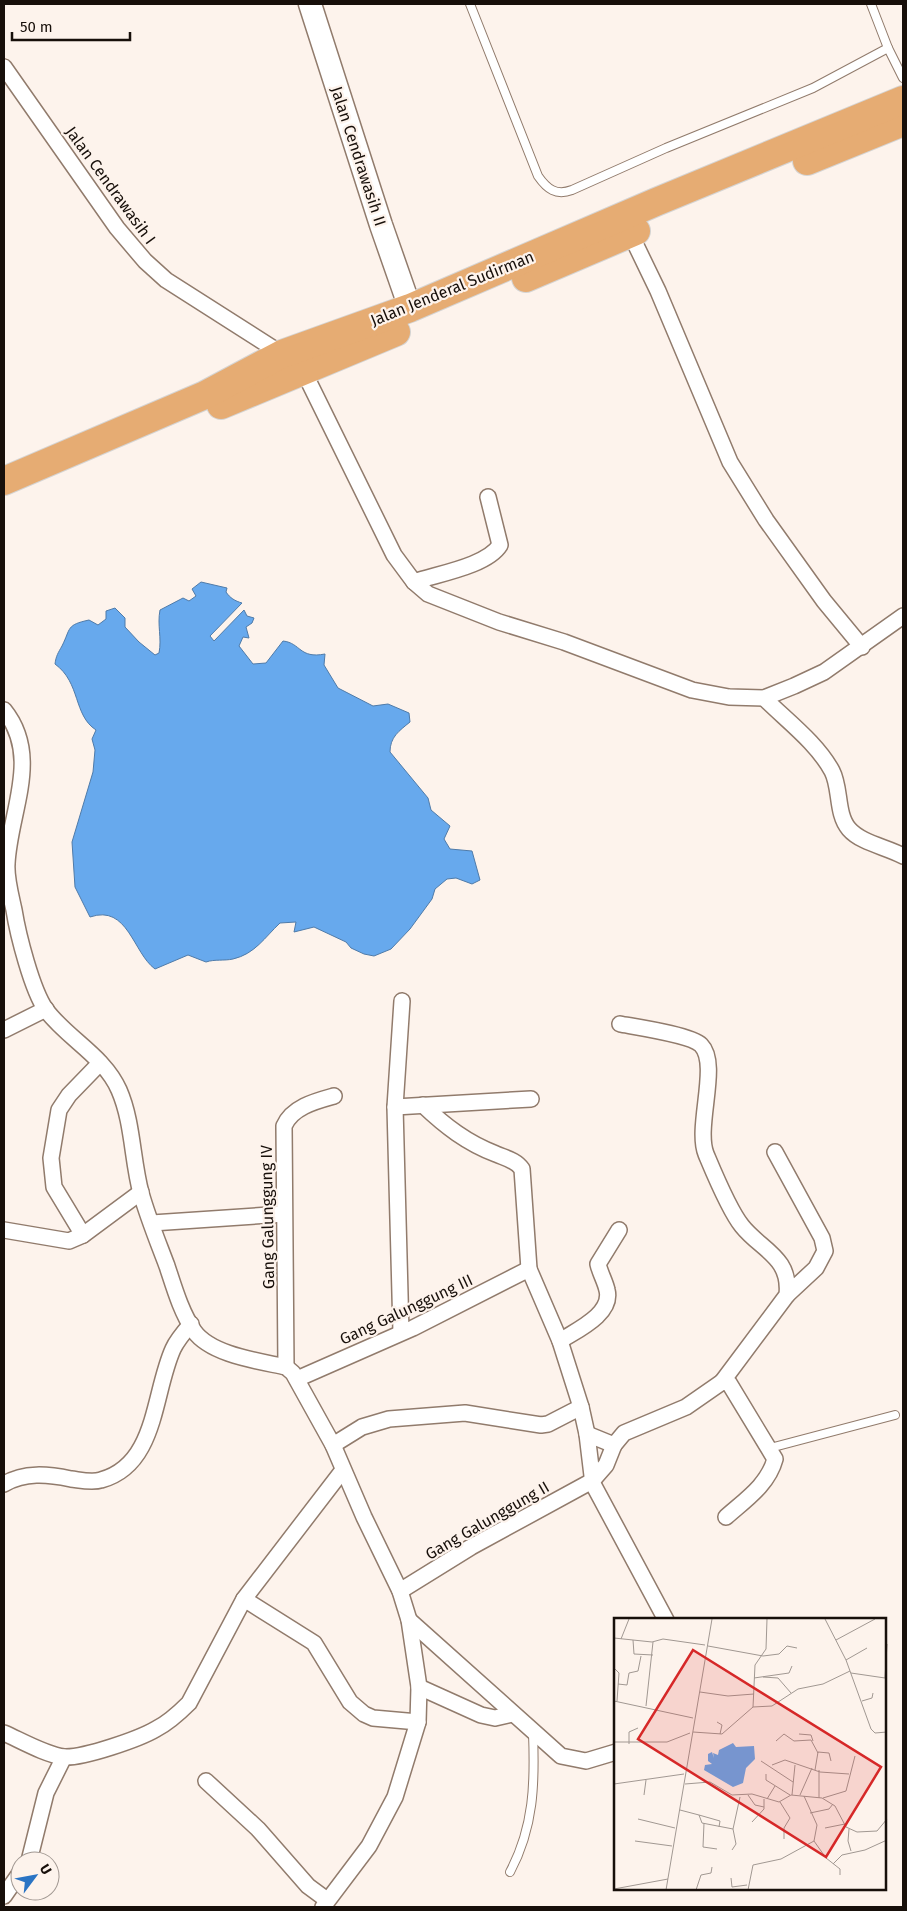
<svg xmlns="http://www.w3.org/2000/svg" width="907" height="1911" font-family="'Fira Sans',sans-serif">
	<rect width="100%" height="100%" fill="#fdf3ec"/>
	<!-- water -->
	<path fill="#67a9ed" stroke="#4f7ba9" d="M201,582l26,6 -1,4c4,6 9,9 16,11l-32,33 4,5 30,-31 3,6 7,2 -2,5 -6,4 3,11 -6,-1 -4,9 14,18 13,-1 17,-22c18,2 16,18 42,13l-1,11 14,23 35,18 15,-2 21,9 1,9c-11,9 -20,15 -20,30l38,46 3,12 19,16 -6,13 6,10 22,2 8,29 -8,4 -16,-6 -9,1 -12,10 -3,10 -22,30 -19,20 -17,7 -10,-2 -13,-6 -5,-6 -32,-15 -20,5 2,-10 -16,1c-15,14 -25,31 -47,36 -9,2 -18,0 -27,3l-18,-7 -33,14c-22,-16 -27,-65 -65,-52l-15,-30 -3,-45 21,-70 2,-22 -3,-11 4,-9c-23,-15 -15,-47 -41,-66 1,-8 3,-11 7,-18 9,-18 4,-21 27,-26l9,5 8,-6v-8l9,-3 10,10v9l14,15 16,13 4,-2c3,-15 -2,-28 1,-43l23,-12 6,3 7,-5 -4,-7z"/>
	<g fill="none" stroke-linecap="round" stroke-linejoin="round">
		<defs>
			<g id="lane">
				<path d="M470,4l68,172c9,13 18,20 34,14l94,-42 147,-60 75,-40"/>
				<polyline points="871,4 888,48 903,78"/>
				<polyline points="770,1448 895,1415"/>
				<path d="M510,1872c24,-45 25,-89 23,-139"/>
			</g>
			<g id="street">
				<polyline points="4,67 117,228 145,261 166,280 282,354"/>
				<polyline points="630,233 658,291 730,462 766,520 824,601 862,647"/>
				<polyline points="303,370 394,555 414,582 428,594 499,622 564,642 692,690 729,697 764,698 794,686 824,672 903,616"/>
				<path d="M414,582c23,-8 73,-16 86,-37l-12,-48"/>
				<path d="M764,698c22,22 53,45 68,73 9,17 4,43 17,58 12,14 38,18 54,27"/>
				<path d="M4,710c38,47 5,103 3,154 -1,14 4,32 7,46 4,25 18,80 32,100 22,29 58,46 73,80 14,32 13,70 22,103 7,25 17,49 26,73 7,21 14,46 27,65 17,24 65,30 92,36l7,6 40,72 31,72 36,74 9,29 10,67 -1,35 -23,75 -26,49 -46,61"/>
				<path d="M620,1024c16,3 71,11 81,21 19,19 -6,82 5,109 8,19 23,56 36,72 19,24 49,31 45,69l-65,87"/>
				<polyline points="4,1030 46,1009"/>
				<path d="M423,1105c22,21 44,38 73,49 9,4 20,6 26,15l7,100 31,72 21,66 6,27 6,50 73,136"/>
				<polyline points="395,1107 531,1099"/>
				<polyline points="775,1152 822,1238 825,1251 816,1268 787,1295"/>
				<polyline points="152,1223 284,1214"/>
				<polyline points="4,1230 69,1241 83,1235 141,1192"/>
				<polyline points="83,1235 54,1187 51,1158 59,1110 69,1095 100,1063"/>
				<polyline points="401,1332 395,1107 402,1001"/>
				<path d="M560,1341c17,-11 53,-27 47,-51 -2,-9 -7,-17 -9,-26l21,-34"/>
				<path d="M286,1367l-2,-241c8,-19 32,-25 50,-30"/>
				<polyline points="297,1379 413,1328 529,1269"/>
				<path d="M587,1434l27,11 10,-12 62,-26 36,-25 7,1 46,76c-7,26 -30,41 -49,58"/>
				<polyline points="333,1445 362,1427 389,1419 465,1413 541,1425 548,1424 581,1407"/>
				<path d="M4,1484c21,-12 43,-10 67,-5 9,1 21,4 30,1 56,-15 52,-87 72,-131 4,-9 11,-17 18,-25"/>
				<polyline points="400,1591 471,1547 592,1481 606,1465 614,1445"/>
				<polyline points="244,1599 314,1643 350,1702 364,1714 373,1718 418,1722"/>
				<polyline points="409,1620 561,1756 586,1761 616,1752"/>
				<polyline points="419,1687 481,1715 495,1718 512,1714"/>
				<path d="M4,1733c16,7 42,22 60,24 20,1 75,-18 92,-28 12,-6 23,-16 33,-26l55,-104 99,-129"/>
				<polyline points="206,1781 258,1829 308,1886 327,1900"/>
				<polyline points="29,1861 46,1793 64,1757"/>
				<polyline points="4,1896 20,1873"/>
			</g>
			<polyline id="secondary" points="310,4 381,225 410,308"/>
			<g id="highway">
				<polyline points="807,161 903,122"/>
				<polyline points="526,278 636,231"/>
				<polyline points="221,405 396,332"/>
				<polyline points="4,481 205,395 282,354 410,308 656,202 903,100"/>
			</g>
		</defs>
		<!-- lane casing -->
		<use href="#lane" stroke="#917b6c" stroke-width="10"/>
		<!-- street casing -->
		<use href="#street" stroke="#917b6c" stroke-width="18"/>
		<!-- secondary casing -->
		<use href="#secondary" stroke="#917b6c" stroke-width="25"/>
		<!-- highway casing -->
		<use href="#highway" stroke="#d5d4d3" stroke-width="30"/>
		<!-- lane -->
		<use href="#lane" stroke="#fff" stroke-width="8"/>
		<!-- street -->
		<use href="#street" stroke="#fff" stroke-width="15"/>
		<!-- secondary -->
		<use href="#secondary" stroke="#fff" stroke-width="22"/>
		<!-- highway -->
		<use href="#highway" stroke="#e6ac73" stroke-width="28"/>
	</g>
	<g text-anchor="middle" stroke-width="4.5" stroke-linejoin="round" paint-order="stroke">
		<!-- street labels -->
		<g font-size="16" fill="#170f0a" stroke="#fdf3ec">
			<text transform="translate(359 156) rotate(72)" y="6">Jalan Cendrawasih II</text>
			<text transform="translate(111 185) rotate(54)" y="6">Jalan Cendrawasih I</text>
			<text transform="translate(452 288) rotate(-22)" y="6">Jalan Jenderal Sudirman</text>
			<text transform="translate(267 1217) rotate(-91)" y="6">Gang Galunggung IV</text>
			<text transform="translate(406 1309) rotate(-25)" y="6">Gang Galunggung III</text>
			<text transform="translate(487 1520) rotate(-30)" y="6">Gang Galunggung II</text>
		</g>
	</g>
	<!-- overview -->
	<g transform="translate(614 1618)">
		<rect width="272" height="272" fill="#fdf3ec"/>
		<path d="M119,125l3,4 18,-1 1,13 -9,9 -3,15 -10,4 -29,-17 1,-5 7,-1 -4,-3v-7l4,-2 2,6 -1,-5 5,2 1,-5z" fill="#67a9ed"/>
		<path fill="none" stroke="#a19892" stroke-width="1" d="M211,1l21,41 25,69 4,4 12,-1M0,20l38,4 11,-3 42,6M7,21l8,-20M19,22l1,14 19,1M222,22l39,-21M94,28l55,10 16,-2 8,-8 10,2M232,42l21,-12M0,50l5,5 -2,28M237,55l34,5M149,59l15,1 13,15M140,60l35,-5 3,-7M271,60l2,-34M4,66l9,1 2,-12 9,-2 3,-15M86,74l28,4 26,-2M0,83l79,17M248,83l10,-3 1,-5M32,88l7,-64M139,89l19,-1 26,-17 25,-5 27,-13M103,104l5,3 -2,9M79,114l29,2 31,-27 2,-42 11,-16 1,-30M185,116l12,1 2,6M162,123l8,-7 10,7 17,-1 7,13M0,124h53l23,-9M15,126v-12l9,-4M147,143l32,21M158,147l13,-5 35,12 29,2M201,152l3,-18 11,1 2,8M152,156v6l24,15M0,166l70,-10M71,166l25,-2 22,13 20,-1 27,8 12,-7 31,3 13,8 11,21 11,5 20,-1 10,-12M30,177l2,-15M134,177l7,10 9,2M178,177l3,-30M186,177l12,-27M205,180v-28M209,180l23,-7 9,-35M153,181l8,-13M166,184l10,16 -6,10v11M66,192l19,5 3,8 31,6 3,15 -4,6M196,195l19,-4 4,-5M85,197l21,6 -1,6M24,201l37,9M138,204l12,-13v-10M90,205l-1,24 14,2M211,210l20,-4M119,211l7,-32M235,211l-1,12 3,10M21,223l37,5M200,223l12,17 14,11v6M219,246l9,-9 23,-5 22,-10M117,260l1,9 15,-2M0,271l54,-10M52,272l46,-271M82,272l5,-15 10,-2 1,-6M134,272l5,-25 28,-6 33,-18 3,-16 -13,-29"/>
		<path fill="#d62828" fill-opacity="0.15" stroke="#d62828" stroke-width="2.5" d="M79,32l188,117 -55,90 -188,-118z"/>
		<rect width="272" height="272" fill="none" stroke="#170f0a" stroke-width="2.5"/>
	</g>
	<!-- border -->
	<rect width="907" height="1911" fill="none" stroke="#170f0a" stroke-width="10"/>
	<!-- north arrow -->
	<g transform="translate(35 1876) rotate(58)"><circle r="24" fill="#fdf3ec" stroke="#a19892"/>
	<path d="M0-4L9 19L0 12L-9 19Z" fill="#2a74c4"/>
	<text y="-8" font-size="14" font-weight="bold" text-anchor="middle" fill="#170f0a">U</text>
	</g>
	<!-- scale -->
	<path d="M12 32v8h118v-8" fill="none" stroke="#170f0a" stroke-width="2.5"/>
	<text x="20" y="32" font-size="15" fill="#170f0a" stroke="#fdf3ec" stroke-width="4" paint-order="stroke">50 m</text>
</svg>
